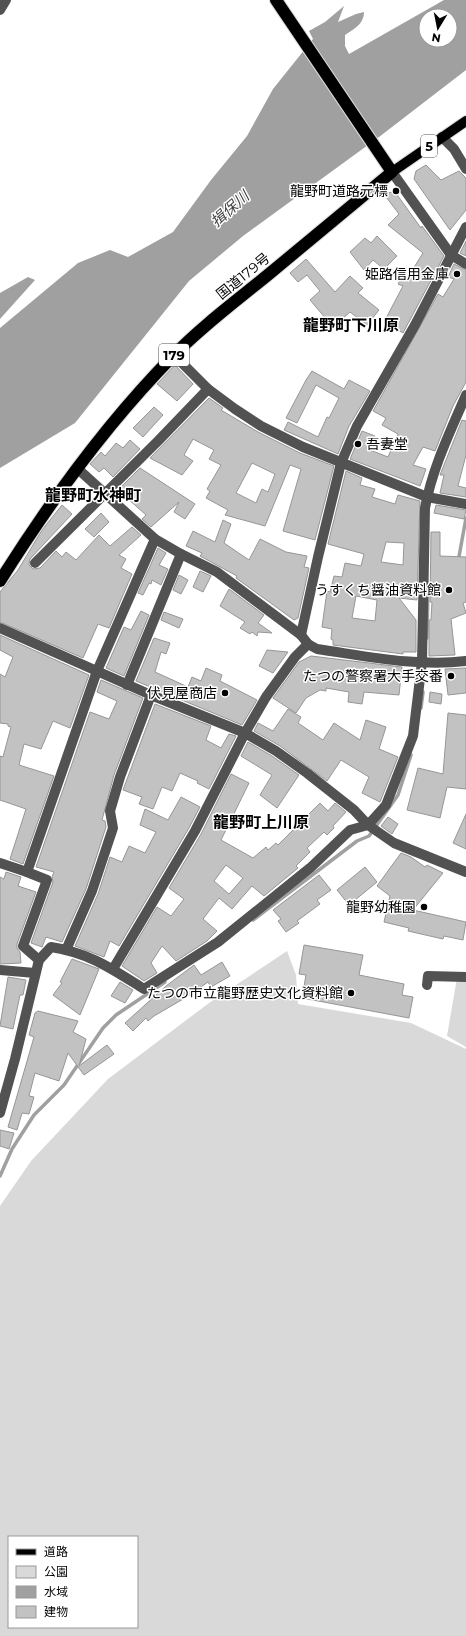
<svg xmlns="http://www.w3.org/2000/svg" width="466" height="1636" font-family="Montserrat,'Noto Sans JP',sans-serif">
	<rect width="100%" height="100%" fill="#fff"/>
	<!-- green -->
	<g fill="#d9d9d9" fill-rule="evenodd">
		<path d="M287,951l9,24 2,29 113,19 55,26v587h-466v-430l31,-45 77,-82 101,-76zM9,1537h128v90h-128z"/>
		<polygon points="457,978 466,978 466,1047 447,1036"/>
	</g>
	<!-- water -->
	<g fill="#a0a0a0" fill-rule="evenodd">
		<path d="M444,0h22v70l-87,67 -136,99 -54,45 -114,142 -75,45v-140l78,-65 32,-13 18,7 45,-25 38,-52 36,-44 26,-47 40,-50 -4,-8 16,-9 19,-16 -6,16 18,-8 8,-2c0,12 -10,17 -19,23v11l4,8zM426,16h24v24h-24z"/>
		<polygon points="28,277 35,280 0,319 0,293"/>
	</g>
	<g fill="none" stroke-linecap="round" stroke-linejoin="round">
		<!-- stream -->
		<g stroke="#a0a0a0" stroke-width="3.5">
			<polyline points="458,562 466,518"/>
			<polyline points="427,638 428,588"/>
			<polyline points="421,708 423,692"/>
			<polyline points="253,920 357,841 369,836 398,795 411,755"/>
			<polyline points="0,1176 12,1149 34,1115 64,1085 103,1028 116,1015 165,982"/>
		</g>
	</g>
	<!-- building -->
	<g fill="#c2c2c2" stroke="#969696" fill-rule="evenodd">
		<polygon points="426,165 441,180 459,171 466,178 466,210 450,230 414,179 416,171"/>
		<polygon points="395,192 421,228 422,226 444,256 403,333 384,322 403,286 398,284 404,274 408,277 423,253 388,225 399,214 383,193"/>
		<polygon points="377,236 397,256 384,269 373,260 364,270 350,252 365,238 371,243"/>
		<polygon points="466,241 466,256 460,253"/>
		<polygon points="306,259 335,292 350,276 363,288 358,293 379,310 367,325 350,312 333,327 310,300 320,291 307,275 298,282 290,273"/>
		<polygon points="454,264 466,270 466,382 453,406 435,451 423,447 413,465 426,469 420,486 350,459 362,431 375,436 370,450 388,457 398,434 382,425 386,418 373,411 438,294 443,297 454,279 448,277"/>
		<polygon points="175,365 193,384 177,401 157,384"/>
		<polygon points="312,371 344,389 349,380 370,391 349,426 338,454 284,430 288,422 318,437 327,417 329,418 339,398 316,385 297,423 286,418 306,380"/>
		<path d="M209,398l14,10 -2,2 37,22 42,21 34,13 -19,74 -32,-9 18,-62 -11,-4 -25,61 -40,-11 3,-5 -22,-12 4,-7 -3,-2 14,-24 -12,-6 5,-9 -21,-11 -9,16 9,6 -11,14 -32,-17zM252,463l23,11 -7,18 -6,-3 -6,14 -20,-10z"/>
		<polygon points="154,407 163,415 143,437 133,428"/>
		<polygon points="462,420 466,421 466,455 458,486 466,488 466,497 440,493 444,475 440,475"/>
		<polygon points="130,440 140,449 113,477 104,468 99,472 90,464 101,452 105,456 116,443 123,448"/>
		<polygon points="140,468 195,504 185,519 174,512 179,502 151,527 142,519 146,515 118,490"/>
		<path d="M346,471l16,7 -2,7 15,4 -3,8 23,7 3,-9 22,6 -3,99 -18,-2 17,22v32h-13v2l-70,-9v-5l-2,-1 1,-10 -10,-2 5,-36 3,1 4,-16 8,1 3,-14 16,3 3,-12 -36,-10zM386,542l18,1 -1,22 -22,-3zM356,596l21,4 -2,21 -23,-3z"/>
		<polygon points="62,505 72,514 30,559 29,565 33,569 40,568 56,551 62,557 66,552 76,560 99,535 110,546 132,527 141,535 119,555 126,559 121,568 132,574 109,628 98,624 83,658 0,622 0,592 18,570 42,530"/>
		<polygon points="436,505 466,510 464,519 434,513"/>
		<polygon points="101,513 109,522 94,537 85,529"/>
		<polygon points="223,520 231,524 224,543 249,560 260,539 286,552 307,556 304,567 309,568 298,618 294,620 236,578 237,576 200,556 202,553 186,546 193,531 215,542"/>
		<polygon points="431,532 440,532 440,556 466,557 466,602 463,603 466,613 451,619 455,655 429,656 429,620 431,620 432,602 430,602"/>
		<polygon points="158,548 166,553 159,565 168,569 161,585 152,580 151,584 149,583 143,595 138,593"/>
		<polygon points="200,571 211,576 203,592 193,587"/>
		<polygon points="179,575 188,580 181,594 173,590"/>
		<polygon points="229,589 264,615 258,623 272,633 258,632 257,636 252,632 250,634 240,628 245,622 220,606"/>
		<polygon points="141,611 149,615 124,676 106,668 124,627 131,630"/>
		<polygon points="164,612 183,619 179,628 161,620"/>
		<polygon points="0,635 89,675 70,728 53,721 41,749 24,744 19,765 54,776 23,864 10,859 26,809 0,800 0,756 3,757 11,727 8,726 8,724 0,723 0,674 5,677 13,657 0,650"/>
		<polygon points="154,638 170,643 166,654 161,652 155,672 188,687 192,677 201,681 206,668 222,675 220,681 257,700 242,725 136,681"/>
		<polygon points="267,650 288,652 273,673 259,666"/>
		<polygon points="311,656 402,667 399,695 364,692 362,704 348,702 349,692 326,688 326,691 320,690 306,698 296,713 273,698 299,662"/>
		<polygon points="466,668 466,693 448,695 445,669"/>
		<polygon points="101,680 143,698 114,775 102,820 105,821 106,827 86,889 62,942 46,937 42,947 31,943 53,882 52,877 54,872 36,867 90,712 109,719 117,701 97,692"/>
		<polygon points="430,692 442,694 441,704 429,702"/>
		<polygon points="155,704 211,726 206,740 221,748 229,734 236,736 209,789 197,783 198,781 180,773 172,791 162,787 153,809 139,804 142,797 123,790"/>
		<polygon points="288,709 301,717 298,723 323,740 334,723 360,740 366,720 386,727 379,749 398,757 380,802 362,793 369,777 341,760 327,781 280,746 254,731 258,723 273,731"/>
		<polygon points="448,713 466,715 466,789 447,787 440,818 407,810 418,768 443,774"/>
		<polygon points="248,742 272,756 299,775 277,808 260,795 272,775 241,756"/>
		<path d="M231,774l18,9 -28,57 32,18 13,-11 2,3 8,-7 2,2 42,-42 8,8 7,-8 11,9 -13,14 1,2 -7,7 -3,-3 -17,16 3,4 -14,14 2,2 -34,28 -12,-10 -20,23 -13,-11 -16,21 14,12 -10,10 -31,20 -14,-15 -11,17 6,10 -13,8 -22,-15 35,-59 14,9 13,-17 -15,-11 32,-54zM226,865l17,13 -14,16 -15,-13z"/>
		<polygon points="181,797 200,807 189,828 119,946 110,941 104,957 75,946 98,894 110,857 122,862 129,846 145,853 156,832 140,825 145,809 168,820"/>
		<polygon points="466,814 466,849 453,843"/>
		<polygon points="388,817 398,824 392,834 381,826"/>
		<polygon points="401,853 411,857 425,867 427,865 443,873 413,910 466,922 463,940 444,936 443,939 408,931 409,928 384,922 390,896 377,886"/>
		<polygon points="365,867 377,882 349,905 337,890"/>
		<polygon points="6,872 21,877 18,886 36,892 17,944 17,948 20,952 21,963 0,964 0,877 4,879"/>
		<polygon points="319,875 331,890 317,900 320,904 297,921 299,923 286,932 278,921 281,919 273,910"/>
		<polygon points="304,945 363,955 359,975 404,984 402,995 413,997 409,1018 302,998 306,975 299,974"/>
		<polygon points="72,959 99,969 80,1015 53,995 62,983 60,982"/>
		<polygon points="222,962 230,976 211,987 208,982 185,998 154,1016 148,1021 146,1018 133,1031 125,1023 166,986 194,965 201,975"/>
		<polygon points="8,977 26,980 23,995 20,995 13,1029 0,1026"/>
		<polygon points="120,982 133,990 125,1003 111,996"/>
		<polygon points="38,1011 78,1021 73,1032 86,1039 79,1066 107,1045 114,1054 84,1075 68,1053 59,1081 35,1073 29,1096 34,1097 29,1114 22,1113 17,1130 8,1127 34,1037 29,1035 35,1013"/>
		<polygon points="0,1130 14,1133 9,1149 0,1146"/>
	</g>
	<g fill="none" stroke-linecap="round" stroke-linejoin="round">
		<defs>
			<polyline id="major" points="392,172 466,121"/>
			<path id="highway" d="M0,581c49,-78 108,-159 173,-225 29,-30 63,-55 96,-82 41,-34 82,-68 123,-102l-116,-172"/>
		</defs>
		<!-- major casing -->
		<use href="#major" stroke="#dbdbdb" stroke-width="12"/>
		<!-- highway casing -->
		<use href="#highway" stroke="#dbdbdb" stroke-width="14"/>
		<!-- minor -->
		<g stroke="#525252" stroke-width="10">
			<polyline points="0,10 6,0"/>
			<polyline points="442,137 454,149 466,169"/>
			<polyline points="392,172 451,255 466,264"/>
			<polyline points="174,355 208,389 235,409 261,426 303,447 427,497 466,504"/>
			<path d="M78,469l77,70 26,15 36,18 84,63 7,9 9,5c49,7 100,18 149,12"/>
			<polyline points="35,563 158,441 208,389"/>
			<polyline points="0,628 151,695 245,733 276,751 307,773 354,810 368,825 394,843 466,872"/>
			<polyline points="301,635 318,557 341,463 357,426 415,325 466,227"/>
			<polyline points="127,685 181,554"/>
			<polyline points="0,863 27,872"/>
			<polyline points="66,950 92,891 113,828 110,811 120,777 151,695"/>
			<polyline points="39,960 23,946 47,880 27,872 97,671 155,539"/>
			<polyline points="113,969 195,831 245,733 266,697 295,657 308,644"/>
			<polyline points="0,970 35,973"/>
			<polyline points="427,985 428,976 466,977"/>
			<path d="M0,1113l15,-54 24,-99 12,-13c39,6 61,22 93,42l74,-47 92,-74 40,-38 18,-5 18,-20 27,-69 9,-74 3,-154c7,-39 25,-76 41,-113"/>
		</g>
		<!-- major -->
		<use href="#major" stroke="#000" stroke-width="10"/>
		<!-- highway -->
		<use href="#highway" stroke="#000" stroke-width="12"/>
	</g>
	<!-- markers -->
	<g fill="#000" stroke="#fff" stroke-width="1.5">
		<circle cx="396" cy="191" r="4"/>
		<circle cx="457" cy="274" r="4"/>
		<circle cx="358" cy="444" r="4"/>
		<circle cx="449" cy="590" r="4"/>
		<circle cx="451" cy="676" r="4"/>
		<circle cx="225" cy="693" r="4"/>
		<circle cx="424" cy="907" r="4"/>
		<circle cx="351" cy="993" r="4"/>
	</g>
	<g text-anchor="middle" stroke-width="3" stroke-linejoin="round" paint-order="stroke">
		<!-- shield labels -->
		<g fill="#fff" stroke="#4c4c4c" stroke-width="1">
			<rect x="421" y="135" width="16" height="22" rx="3"/>
			<rect x="159" y="344" width="30" height="22" rx="3"/>
		</g>
		<g font-size="13" font-weight="bold" fill="#000">
			<text x="429" y="151">5</text>
			<text x="174" y="360">179</text>
		</g>
		<!-- poi labels -->
		<g font-size="14" fill="#000" stroke="#fff" text-anchor="end">
			<text x="388" y="196">龍野町道路元標</text>
			<text x="449" y="279">姫路信用金庫</text>
			<text x="366" y="449" text-anchor="start">吾妻堂</text>
			<text x="441" y="595">うすくち醤油資料館</text>
			<text x="443" y="681">たつの警察署大手交番</text>
			<text x="217" y="698">伏見屋商店</text>
			<text x="416" y="912">龍野幼稚園</text>
			<text x="343" y="998">たつの市立龍野歴史文化資料館</text>
		</g>
		<!-- street labels -->
		<g font-size="14" fill="#000" stroke="#fff">
			<text transform="translate(243 276) rotate(-39)" y="5">国道179号</text>
		</g>
		<!-- water labels -->
		<g font-size="15" font-style="italic" fill="#414141" stroke="#fff">
			<text transform="translate(230 209) rotate(-42)" y="5">揖保川</text>
		</g>
		<!-- quarter labels -->
		<g font-size="16" font-weight="bold" fill="#000" stroke="#fff">
			<text x="351" y="331">龍野町下川原</text>
			<text x="93" y="501">龍野町水神町</text>
			<text x="261" y="828">龍野町上川原</text>
		</g>
	</g>
	<!-- legend -->
	<rect x="8" y="1536" width="130" height="92" fill="#ffffff" stroke="#999999"/>
	<rect x="16" y="1549" width="20" height="6" fill="#000000" stroke="#999999"/>
	<text x="44" y="1556" font-size="12" fill="#000000">道路</text>
	<rect x="16" y="1566" width="20" height="12" fill="#d9d9d9" stroke="#999999"/>
	<text x="44" y="1576" font-size="12" fill="#000000">公園</text>
	<rect x="16" y="1586" width="20" height="12" fill="#a0a0a0" stroke="#999999"/>
	<text x="44" y="1596" font-size="12" fill="#000000">水域</text>
	<rect x="16" y="1606" width="20" height="12" fill="#c2c2c2" stroke="#999999"/>
	<text x="44" y="1616" font-size="12" fill="#000000">建物</text>
	<!-- north arrow -->
	<g transform="translate(438 28) rotate(190)"><circle r="19" fill="#ffffff" stroke="#999999"/>
	<path d="M0-3L7 15L0 10L-7 15Z" fill="#000000"/>
	<text y="-6" font-size="11" font-weight="bold" text-anchor="middle" fill="#000000">N</text>
	</g>
</svg>
